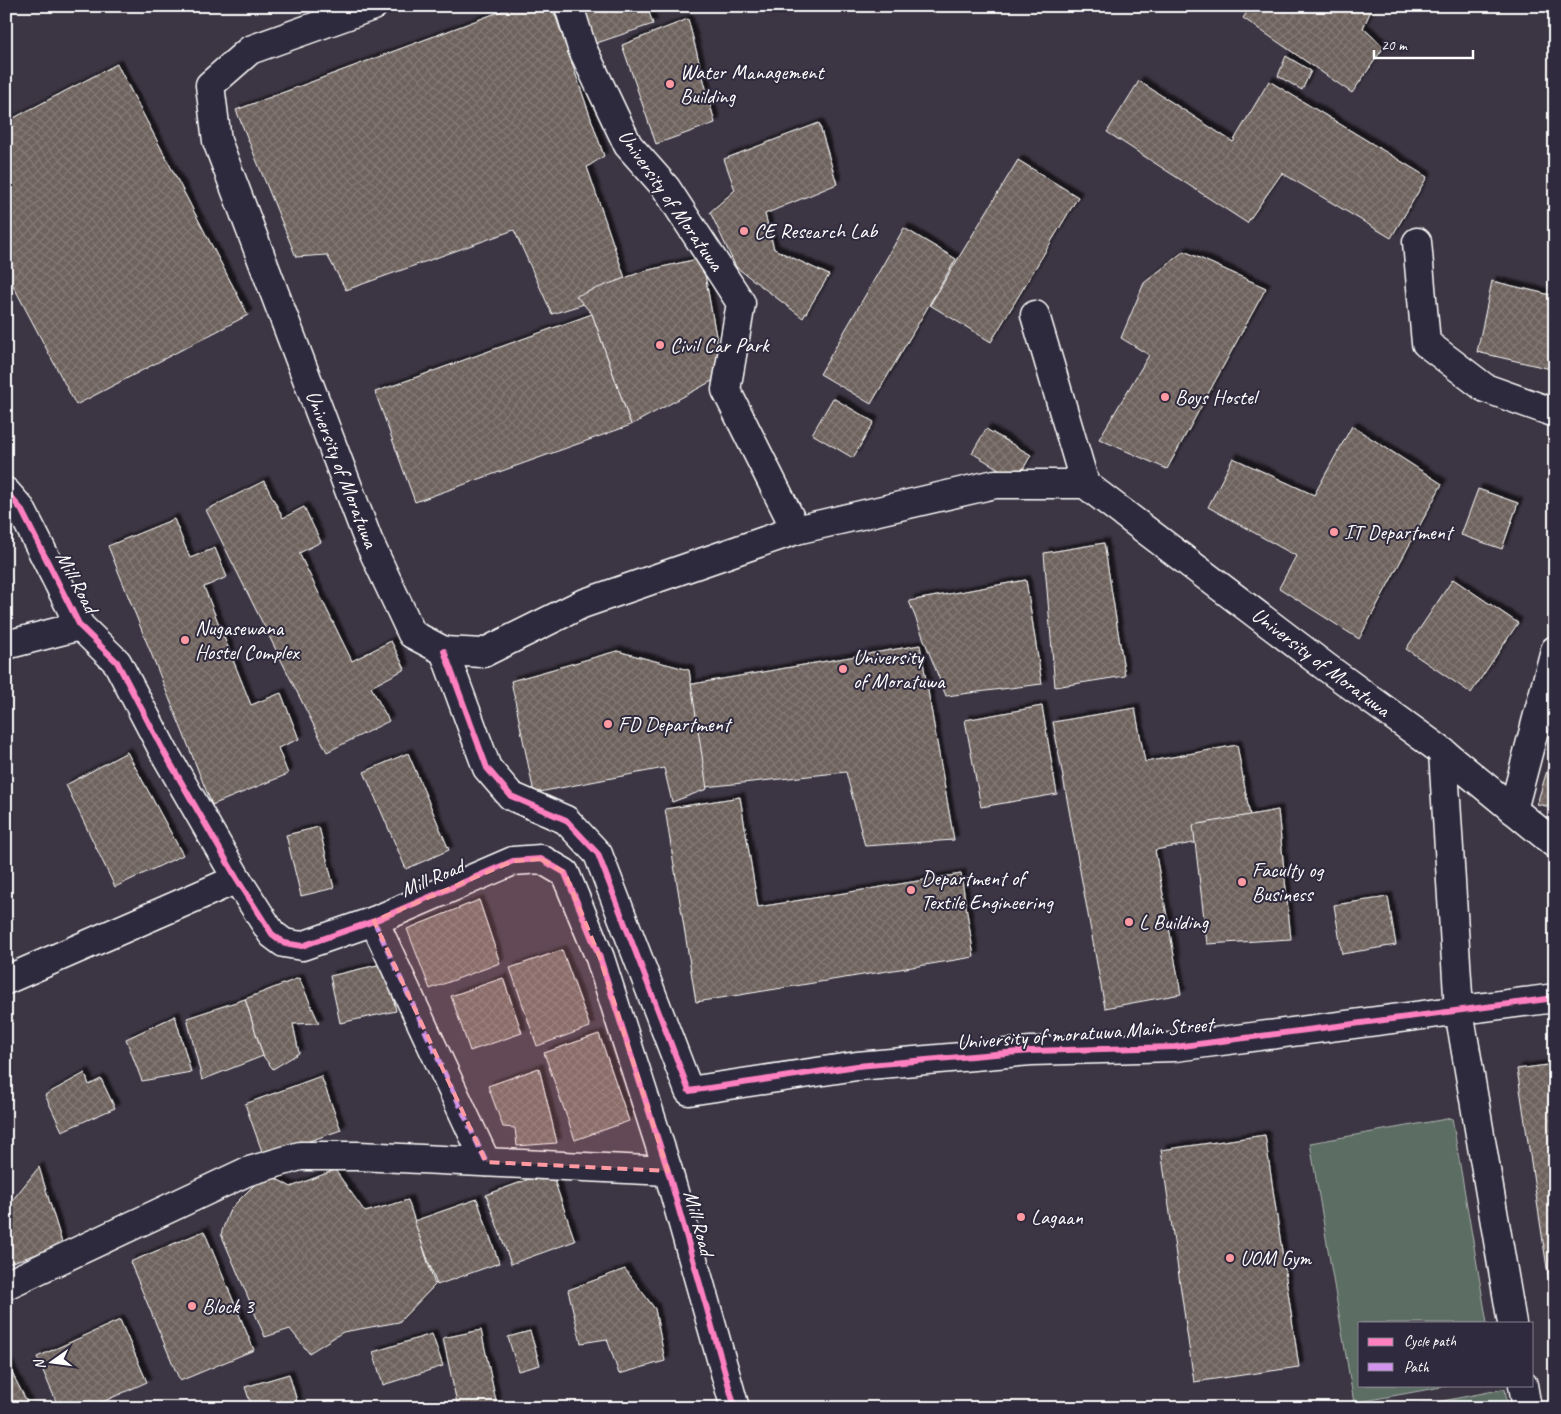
<svg xmlns="http://www.w3.org/2000/svg" width="1561" height="1414" font-family="Caveat,sans-serif">
	<defs>
		<pattern id="building-cross-hatch" width="8" height="8" patternUnits="userSpaceOnUse" patternTransform="scale(1.25)"><rect width="8" height="8" fill="#6e625d"/><path d="M0 0l8 8M0 8l8-8" fill="none" stroke="#847a75"/></pattern>
		<filter id="shadow"><feDropShadow dx="4.5" dy="-4.5" stdDeviation="1" flood-color="#0009"/></filter>
	</defs>
	<rect width="100%" height="100%" fill="#3c3543"/>
	<filter id="ink" filterUnits="userSpaceOnUse"><feTurbulence type="fractalNoise" baseFrequency=".02" numOctaves="2"/><feDisplacementMap in="SourceGraphic" scale="10" xChannelSelector="R" yChannelSelector="G"/><feConvolveMatrix kernelMatrix="1 2 1 2 8 2 1 2 1" color-interpolation-filters="sRGB"/></filter>
	<g filter="url(#ink)">
		<!-- pitch -->
		<g fill="#5c6d64" stroke="#aeb6b2">
			<polygon points="1452,1118 1487,1323 1360,1323 1360,1385 1452,1385 1354,1403 1310,1143"/>
			<polygon points="1505,1389 1508,1408 1407,1408 1504,1389"/>
		</g>
		<!-- building -->
		<g fill="url(#building-cross-hatch)" stroke="#fff" filter="url(#shadow)">
			<polygon points="515,6 552,6 604,156 587,167 629,290 552,314 514,230 346,290 327,255 296,257 236,110"/>
			<polygon points="580,6 647,6 653,24 585,47"/>
			<polygon points="1251,6 1373,6 1363,28 1384,47 1352,93 1243,18"/>
			<polygon points="688,19 715,123 656,144 622,45"/>
			<polygon points="1286,56 1311,71 1302,90 1278,76"/>
			<polygon points="117,64 248,315 76,405 6,272 6,122"/>
			<polygon points="1139,81 1233,142 1269,81 1427,177 1391,238 1282,173 1247,223 1107,132"/>
			<polygon points="819,123 837,184 765,214 774,249 829,275 803,318 736,267 710,212 735,190 724,159"/>
			<polygon points="1018,160 1078,197 991,342 930,305"/>
			<polygon points="904,228 956,259 871,404 820,374"/>
			<polygon points="1184,251 1266,288 1167,469 1099,439 1149,355 1121,338 1144,283"/>
			<polygon points="702,258 723,375 631,425 592,314 576,296 644,271"/>
			<polygon points="1492,281 1555,296 1555,370 1477,352"/>
			<polygon points="592,314 631,425 415,502 375,392"/>
			<polygon points="833,398 874,422 853,458 812,434"/>
			<polygon points="1352,426 1442,484 1359,639 1279,588 1296,556 1208,507 1233,458 1314,495"/>
			<polygon points="986,429 1031,455 1017,480 972,453"/>
			<polygon points="264,481 283,518 304,507 321,542 299,553 352,661 391,641 405,669 371,687 389,721 327,752 206,510"/>
			<polygon points="1478,489 1518,503 1502,549 1461,535"/>
			<polygon points="174,519 190,558 215,548 227,577 204,587 251,705 281,693 299,739 278,748 288,774 212,805 108,546"/>
			<polygon points="1104,543 1125,676 1055,687 1044,553"/>
			<polygon points="1453,579 1518,623 1471,693 1406,649"/>
			<polygon points="1026,580 1042,684 946,696 909,601"/>
			<polygon points="920,645 954,840 865,846 846,772 705,787 687,685"/>
			<polygon points="617,651 689,670 707,789 672,802 664,768 534,793 511,681"/>
			<polygon points="1042,706 1057,794 981,807 965,720"/>
			<polygon points="1135,708 1145,762 1237,745 1253,832 1155,850 1181,994 1105,1008 1053,722"/>
			<polygon points="1555,744 1555,808 1537,804"/>
			<polygon points="127,752 183,855 115,887 66,785"/>
			<polygon points="408,753 449,850 406,869 364,772"/>
			<polygon points="740,797 758,907 961,874 974,957 696,1002 665,809"/>
			<polygon points="1278,810 1291,939 1207,944 1193,825"/>
			<polygon points="319,827 334,888 301,896 286,835"/>
			<polygon points="1388,897 1396,945 1342,954 1334,905"/>
			<polygon points="479,900 500,963 430,989 407,929"/>
			<polygon points="562,950 590,1027 537,1046 510,968"/>
			<polygon points="386,963 396,1011 340,1023 330,976"/>
			<polygon points="299,978 319,1023 293,1024 299,1053 273,1069 263,1056 245,999"/>
			<polygon points="503,978 522,1033 470,1051 451,996"/>
			<polygon points="245,999 263,1056 202,1080 187,1018"/>
			<polygon points="175,1016 191,1072 142,1081 126,1039"/>
			<polygon points="599,1034 629,1121 575,1140 544,1053"/>
			<polygon points="1555,1064 1555,1321 1517,1069"/>
			<polygon points="539,1068 557,1143 517,1146 515,1128 503,1127 488,1086"/>
			<polygon points="85,1073 89,1085 101,1079 115,1108 62,1131 45,1095"/>
			<polygon points="321,1076 341,1130 264,1157 245,1104"/>
			<polygon points="1265,1135 1299,1367 1194,1382 1161,1150"/>
			<polygon points="39,1167 63,1246 6,1264 6,1202 11,1202"/>
			<polygon points="335,1170 365,1212 408,1200 435,1285 399,1322 343,1332 309,1353 290,1329 265,1337 221,1234 230,1209 266,1173 291,1187"/>
			<polygon points="551,1171 575,1241 511,1264 486,1195"/>
			<polygon points="477,1199 499,1263 437,1285 414,1221"/>
			<polygon points="204,1231 254,1350 180,1381 130,1262"/>
			<polygon points="625,1269 655,1309 665,1361 619,1374 607,1339 581,1343 568,1290"/>
			<polygon points="120,1320 147,1382 89,1408 59,1408 37,1357"/>
			<polygon points="481,1330 497,1406 458,1408 443,1338"/>
			<polygon points="530,1331 540,1365 518,1371 508,1337"/>
			<polygon points="432,1334 443,1366 383,1385 373,1352"/>
			<polygon points="6,1361 30,1408 6,1408"/>
			<polygon points="289,1374 299,1408 252,1408 245,1387"/>
		</g>
		<g fill="none" stroke-linecap="round" stroke-linejoin="round">
			<defs>
				<g id="minor">
					<polyline points="373,6 250,50 210,85 217,141 368,540 412,634 444,651 483,653 582,604 796,530 995,484 1085,484 1326,667 1443,752 1555,844"/>
					<polyline points="569,6 582,48 628,145 666,188 741,303 726,390 796,530"/>
					<polyline points="1417,242 1426,343 1485,388 1555,413"/>
					<polyline points="1035,315 1085,484"/>
					<polyline points="6,492 21,509 80,626 117,662 164,752 237,879 272,934 284,943 302,946 374,921 513,861 541,859 565,873 600,958 668,1171 735,1408"/>
					<polyline points="6,645 80,626"/>
					<polyline points="444,651 487,768 511,796 566,820 598,854 689,1091 857,1066 1031,1051 1175,1047 1555,998"/>
					<polyline points="1443,752 1459,1011 1512,1323"/>
					<polyline points="1513,810 1555,650"/>
					<polyline points="374,921 486,1162"/>
					<polyline points="6,980 237,879"/>
					<polyline points="6,1285 246,1172 300,1156 359,1156 668,1171"/>
					<polyline points="1523,1385 1527,1408"/>
				</g>
			</defs>
			<!-- minor casing -->
			<use href="#minor" stroke="#fff" stroke-width="31"/>
			<!-- minor -->
			<use href="#minor" stroke="#2f2a3d" stroke-width="28"/>
			<!-- quiet -->
			<polyline stroke="#d193ec" stroke-width="5" stroke-dasharray="10 5" stroke-linecap="butt" points="374,921 486,1162"/>
			<defs>
				<g id="cycleway">
					<polyline points="6,492 21,509 80,626 117,662 164,752 237,879 272,934 284,943 302,946 374,921 513,861 541,859 565,873 600,958 668,1171 735,1408"/>
					<polyline points="444,651 487,768 511,796 566,820 598,854 689,1091 857,1066 1031,1051 1175,1047 1555,998"/>
				</g>
			</defs>
			<!-- cycleway casing -->
			<use href="#cycleway" stroke="#2f2a3d" stroke-width="9"/>
			<!-- cycleway -->
			<use href="#cycleway" stroke="#ff80c0" stroke-width="6"/>
		</g>
	</g>
	<!-- marked area -->
	<path fill="#ff9aa2" fill-opacity="0.2" stroke="#ff9aa2" stroke-width="4" stroke-dasharray="10 6" stroke-linejoin="round" d="M541,859l24,14 35,85 68,213 -182,-9 -112,-241 139,-60z"/>
	<!-- markers -->
	<g fill="#ff9aa2" stroke="#2f2a3d" stroke-width="2">
		<circle cx="670" cy="84" r="5"/>
		<circle cx="744" cy="231" r="5"/>
		<circle cx="660" cy="345" r="5"/>
		<circle cx="1165" cy="397" r="5"/>
		<circle cx="1334" cy="532" r="5"/>
		<circle cx="185" cy="640" r="5"/>
		<circle cx="843" cy="669" r="5"/>
		<circle cx="608" cy="724" r="5"/>
		<circle cx="1242" cy="882" r="5"/>
		<circle cx="911" cy="890" r="5"/>
		<circle cx="1129" cy="922" r="5"/>
		<circle cx="1021" cy="1217" r="5"/>
		<circle cx="1230" cy="1258" r="5"/>
		<circle cx="192" cy="1306" r="5"/>
	</g>
	<g text-anchor="middle" stroke-width="4" stroke-linejoin="round" paint-order="stroke">
		<!-- poi labels -->
		<g font-size="21" fill="#fff" stroke="#2f2a3d" text-anchor="start">
			<text x="680" y="79">Water Management<tspan x="680" dy="24">Building</tspan></text>
			<text x="754" y="238">CE Research Lab</text>
			<text x="670" y="352">Civil Car Park</text>
			<text x="1175" y="404">Boys Hostel</text>
			<text x="1344" y="539">IT Department</text>
			<text x="195" y="635">Nugasewana<tspan x="195" dy="24">Hostel Complex</tspan></text>
			<text x="853" y="664">University<tspan x="853" dy="24">of Moratuwa</tspan></text>
			<text x="618" y="731">FD Department</text>
			<text x="1252" y="877">Faculty og<tspan x="1252" dy="24">Business</tspan></text>
			<text x="921" y="885">Department of<tspan x="921" dy="24">Textile Engineering</tspan></text>
			<text x="1139" y="929">L Building</text>
			<text x="1031" y="1224">Lagaan</text>
			<text x="1240" y="1265">UOM Gym</text>
			<text x="202" y="1313">Block 3</text>
		</g>
		<!-- street labels -->
		<g font-size="21" fill="#fff" stroke="#2f2a3d">
			<text transform="translate(671 200) rotate(55)" y="7">University of Moratuwa</text>
			<text transform="translate(342 469) rotate(69)" y="7">University of Moratuwa</text>
			<text transform="translate(77 582) rotate(62)" y="7">Mill Road</text>
			<text transform="translate(1321 662) rotate(37)" y="7">University of Moratuwa</text>
			<text transform="translate(432 878) rotate(-23)" y="7">Mill Road</text>
			<text transform="translate(1085 1033) rotate(-4)" y="7">University of moratuwa Main Street</text>
			<text transform="translate(699 1223) rotate(75)" y="7">Mill Road</text>
		</g>
	</g>
	<!-- margin -->
	<rect width="1561" height="1414" fill="none" stroke="#2f2a3d" stroke-width="25"/>
	<rect x="12" y="12" width="1536" height="1389" fill="none" stroke="#fff" stroke-width="2" filter="url(#ink)"/>
	<!-- legend -->
	<rect x="1358" y="1322" width="175" height="65" fill="#2f2a3d" stroke="#827f8b"/>
	<rect x="1368" y="1338" width="25" height="8" fill="#ff80c0" stroke="#827f8b"/>
	<text x="1404" y="1346" font-size="15" fill="#ffffff">Cycle path</text>
	<rect x="1368" y="1363" width="25" height="8" fill="#d193ec" stroke="#827f8b"/>
	<text x="1404" y="1372" font-size="15" fill="#ffffff">Path</text>
	<!-- north arrow -->
	<g transform="translate(52 1362) rotate(256)" stroke="#2f2a3d" stroke-width="4" paint-order="stroke">
	<path d="M0-4L9 19L0 12L-9 19Z" fill="#ffffff"/>
	<text y="-8" font-size="14" font-weight="bold" text-anchor="middle" fill="#ffffff">N</text>
	</g>
	<!-- scale -->
	<path d="M1374 50v8h99v-8" fill="none" stroke="#ffffff" stroke-width="2.5"/>
	<text x="1381" y="50" font-size="15" fill="#ffffff" stroke="#2f2a3d" stroke-width="4" paint-order="stroke">20 m</text>
</svg>
